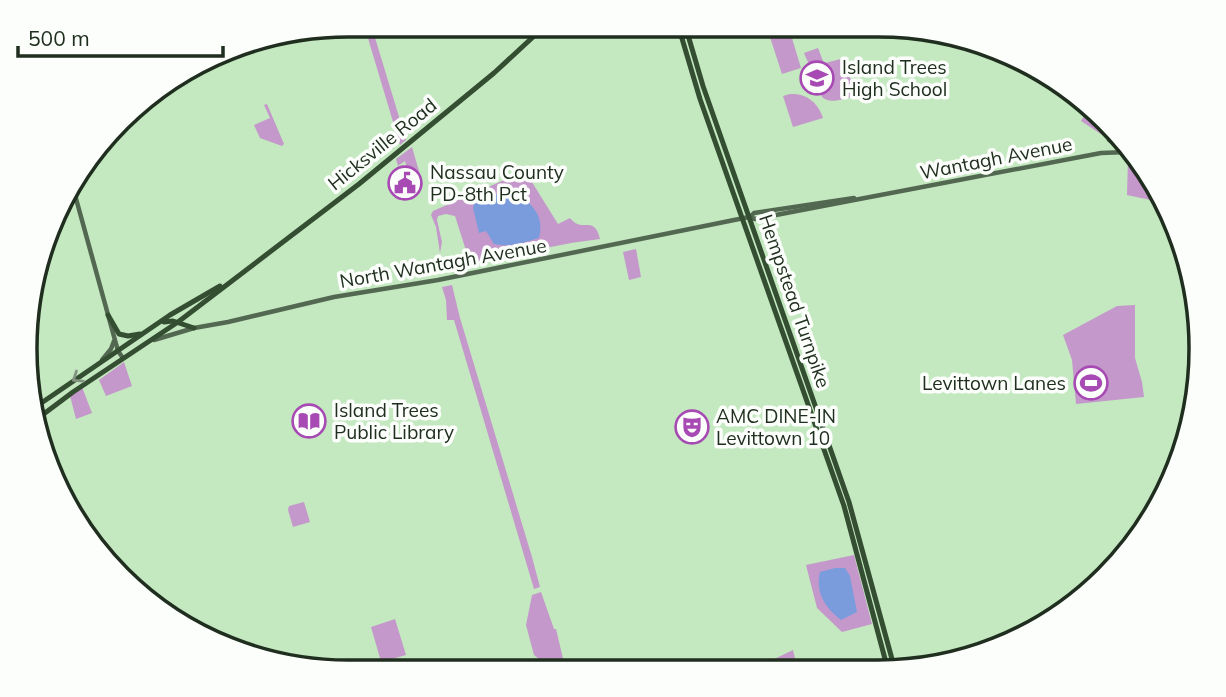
<svg xmlns="http://www.w3.org/2000/svg" width="1226" height="697" font-family="Mulish,sans-serif">
	<rect width="100%" height="100%" fill="#c4e8c0"/>
	<!-- green -->
	<g fill="#c498ca">
		<polygon points="364,25 376,25 377,29 373,31 406,140 400,145"/>
		<polygon points="788,25 801,68 782,74 768,31"/>
		<path d="M818,48l5,13 -10,5 32,-8 10,38c-37,11 -33,3 -44,-27 -2,-5 -5,-11 -7,-16z"/>
		<path d="M790,94c17,-1 28,9 33,24l-30,9 -10,-31z"/>
		<polygon points="267,104 284,144 282,146 260,138 254,125 270,118 264,105"/>
		<polygon points="1088,110 1123,141 1113,142 1081,121"/>
		<polygon points="412,147 423,185 413,189 405,161 398,166 396,159"/>
		<polygon points="1128,158 1139,160 1160,202 1127,195"/>
		<path d="M525,171l33,53 12,-6c12,16 24,-4 30,21l-29,4 -101,20 -15,-47 -9,-2 -8,2 -1,4 5,22 -2,11 -4,-26 -5,-12 2,-4z"/>
		<polygon points="636,249 641,277 629,280 623,252"/>
		<polygon points="452,285 460,318 532,557 540,587 534,589 454,320 447,320 446,300 442,287"/>
		<polygon points="1135,305 1135,358 1142,382 1144,397 1076,404 1072,360 1063,335 1117,306"/>
		<polygon points="124,362 132,386 106,396 99,380"/>
		<polygon points="82,387 92,413 76,419 70,396"/>
		<polygon points="304,502 310,522 293,527 288,510 289,506"/>
		<polygon points="854,555 872,624 842,632 817,608 806,565"/>
		<polygon points="541,592 554,629 556,629 566,671 556,671 551,669 534,655 526,625 532,595"/>
		<polygon points="395,619 406,655 385,661 388,672 384,672 371,627"/>
		<polygon points="793,650 798,670 769,670 766,663"/>
	</g>
	<!-- water -->
	<g fill="#7a9cdc">
		<path d="M507,190l6,3 9,2c13,15 22,21 17,43 -14,4 -30,10 -45,6l-8,-13 -7,2 -6,-25 1,-4z"/>
		<path d="M835,568h10l5,8 7,36 -16,8c-16,-12 -26,-28 -21,-48z"/>
	</g>
	<g fill="none" stroke-linecap="round" stroke-linejoin="round">
		<!-- secondary -->
		<g stroke="#536851" stroke-width="4.5">
			<polyline points="1109,140 1127,152"/>
			<polyline points="72,184 118,351 123,358"/>
			<polyline points="750,217 754,213 854,198"/>
			<polyline points="154,340 194,328 228,322 334,297 438,280 749,217 755,219 1101,153 1128,152 1137,156"/>
			<polyline points="102,360 111,349 114,341"/>
		</g>
		<!-- primary -->
		<g stroke="#344e32" stroke-width="5">
			<polyline points="678,25 700,99 844,506 888,670"/>
			<polyline points="685,25 703,86 849,502 895,670"/>
			<polyline points="108,315 119,334 128,336 140,334"/>
			<polyline points="164,322 173,321 194,328"/>
			<polyline points="34,408 170,315 220,286"/>
			<polyline points="37,419 73,392 178,322 359,184 494,73 546,25"/>
		</g>
	</g>
	<!-- one-way arrows -->
	<defs><path id="oneway-chevron" d="M-2-3.5L2.5 0L-2 3.5" fill="none" stroke-width="1.6" stroke-linecap="round" stroke-linejoin="round" transform="scale(1.75)"/></defs>
	<use stroke="#849482" href="#oneway-chevron" transform="translate(77 378) rotate(146)"/>
	<!-- icons -->
	<defs>
		<symbol id="school-ring" viewBox="-11 -11 22 22"><circle r="9.5" fill="#fbfefa" stroke="#a74ab4" stroke-width="1.5"/><path d="M0-5L7-2L0 1L-7-2ZM-4 1L0 2.5L4 1V4Q0 6-4 4Z" fill="#a74ab4"/></symbol>
		<symbol id="civic-ring" viewBox="-11 -11 22 22"><circle r="9.5" fill="#fbfefa" stroke="#a74ab4" stroke-width="1.5"/><path d="M-.6-6.5H3V-4.5H.6V-3L4-1V1h2V6H-6V1h2V-1L-.6-3ZM-1.2 2.5V6h2.4V2.5Z" fill="#a74ab4"/></symbol>
		<symbol id="stadium-ring" viewBox="-11 -11 22 22"><circle r="9.5" fill="#fbfefa" stroke="#a74ab4" stroke-width="1.5"/><path d="M0-5a6.5 5 0 1 0 0 10a6.5 5 0 1 0 0-10ZM-3.5-1.8h7v3.6h-7Z" fill="#a74ab4"/></symbol>
		<symbol id="library-ring" viewBox="-11 -11 22 22"><circle r="9.5" fill="#fbfefa" stroke="#a74ab4" stroke-width="1.5"/><path d="M-6-4Q-3-5.5-.7-3.5V5Q-3 3-6 4ZM6-4Q3-5.5 .7-3.5V5Q3 3 6 4Z" fill="#a74ab4"/></symbol>
		<symbol id="theatre-ring" viewBox="-11 -11 22 22"><circle r="9.5" fill="#fbfefa" stroke="#a74ab4" stroke-width="1.5"/><path d="M-5-5.5Q0-4 5-5.5V0Q5 5 0 6Q-5 5-5 0ZM-3.3-2.5H-1v1.5H-3.3ZM1-2.5H3.3v1.5H1ZM-2.8 1Q0 5.5 2.8 1Z" fill="#a74ab4"/></symbol>
	</defs>
	<g fill-rule="evenodd">
		<use href="#school-ring" x="798" y="59" width="38" height="38"/>
		<use href="#civic-ring" x="386" y="164" width="38" height="38"/>
		<use href="#stadium-ring" x="1072" y="364" width="38" height="38"/>
		<use href="#library-ring" x="290" y="402" width="38" height="38"/>
		<use href="#theatre-ring" x="673" y="408" width="38" height="38"/>
	</g>
	<g text-anchor="middle" stroke-width="7" stroke-linejoin="round" paint-order="stroke">
		<!-- poi labels -->
		<g font-size="19" fill="#202e1f" stroke="#fbfefa" text-anchor="start">
			<text x="842" y="74">Island Trees<tspan x="842" dy="22">High School</tspan></text>
			<text x="430" y="179">Nassau County<tspan x="430" dy="22">PD-8th Pct</tspan></text>
			<text x="1066" y="390" text-anchor="end">Levittown Lanes</text>
			<text x="334" y="417">Island Trees<tspan x="334" dy="22">Public Library</tspan></text>
			<text x="716" y="423">AMC DINE-IN<tspan x="716" dy="22">Levittown 10</tspan></text>
		</g>
		<!-- street labels -->
		<g font-size="19" fill="#202e1f" stroke="#fbfefa">
			<text transform="translate(382 144) rotate(-39)" y="7">Hicksville Road</text>
			<text transform="translate(996 158) rotate(-11)" y="7">Wantagh Avenue</text>
			<text transform="translate(443 263) rotate(-10)" y="7">North Wantagh Avenue</text>
			<text transform="translate(795 301) rotate(71)" y="7">Hempstead Turnpike</text>
		</g>
	</g>
	<!-- crop -->
	<path d="M0 0H1226V697H0ZM348 37H878A311 311 0 0 1 1189 348V349A311 311 0 0 1 878 660H348A311 311 0 0 1 37 349V348A311 311 0 0 1 348 37Z" fill="#fbfefa" fill-rule="evenodd"/>
	<path fill="none" stroke="#202e1f" stroke-width="3.5" d="M348 37H878A311 311 0 0 1 1189 348V349A311 311 0 0 1 878 660H348A311 311 0 0 1 37 349V348A311 311 0 0 1 348 37Z"/>
	<!-- scale -->
	<path d="M18 46v10h205v-10" fill="none" stroke="#202e1f" stroke-width="3.5"/>
	<text x="28" y="46" font-size="21" fill="#202e1f" stroke="#fbfefa" stroke-width="5" paint-order="stroke">500 m</text>
</svg>
